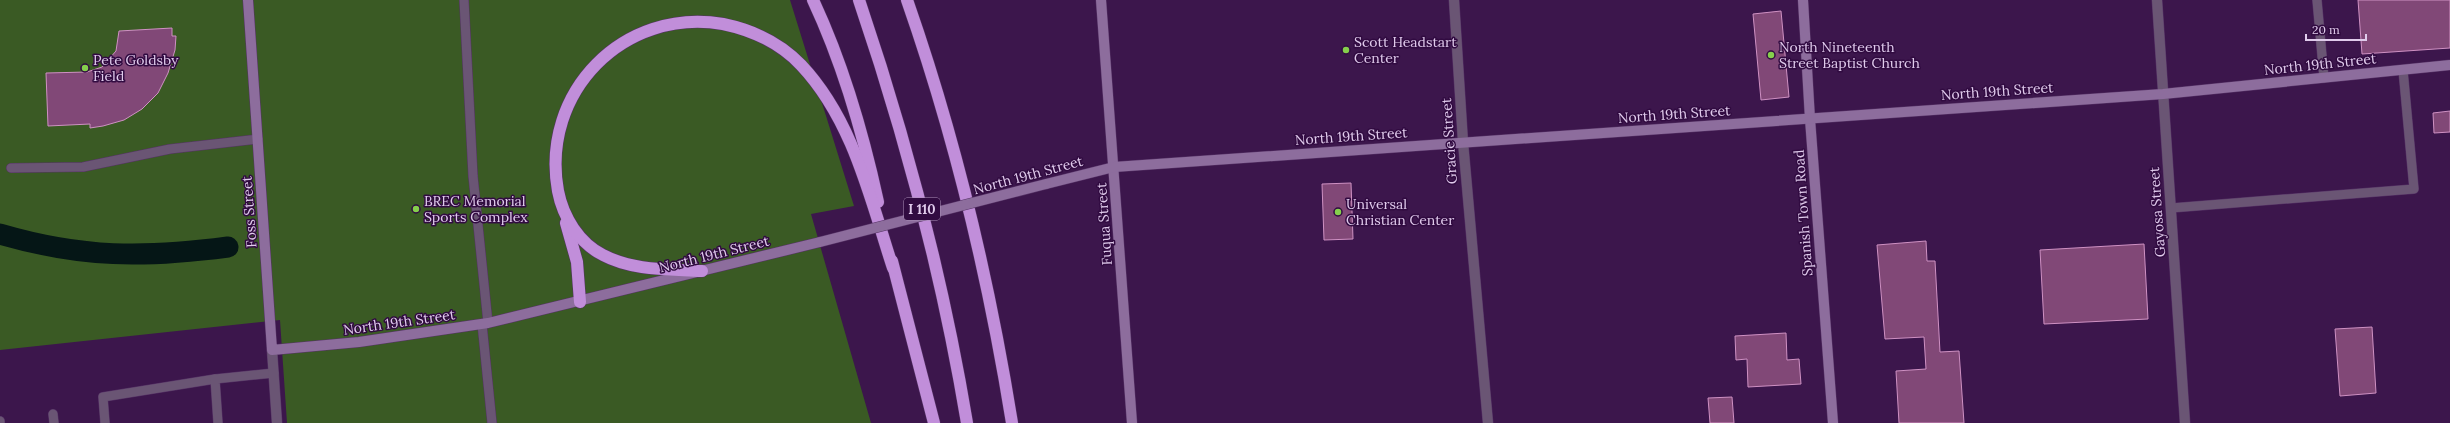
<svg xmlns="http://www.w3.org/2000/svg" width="2450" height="423" font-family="Lora,serif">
	<rect width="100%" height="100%" fill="#3c164c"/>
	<!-- green -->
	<polygon fill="#3a5a24" points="0,0 790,0 854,206 811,214 871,423 287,423 280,320 0,350"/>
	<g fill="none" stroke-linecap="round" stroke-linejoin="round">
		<!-- canal -->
		<path stroke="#051616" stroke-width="21" d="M0,234c82,24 144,24 228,13"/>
	</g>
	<!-- building -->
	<g fill="#814877" stroke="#cf91c3">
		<polygon points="2358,0 2450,0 2450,48 2362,54"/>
		<polygon points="1781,11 1789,97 1761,100 1753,14"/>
		<polygon points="172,28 172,36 176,36 175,50 168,73 158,93 142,109 124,120 103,126 90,128 90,124 48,126 46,73 87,72 102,67 116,51 119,31"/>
		<polygon points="2450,111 2450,132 2434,133 2433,113"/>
		<polygon points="1351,183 1353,239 1324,240 1322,184"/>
		<polygon points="1926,241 1927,261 1935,261 1940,352 1959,351 1964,423 1899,423 1896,371 1926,369 1924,337 1885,339 1877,245"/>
		<polygon points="2144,244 2148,319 2044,324 2040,250"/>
		<polygon points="2372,327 2376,393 2340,396 2335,329"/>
		<polygon points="1786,333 1787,360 1799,359 1801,384 1748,387 1747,359 1736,360 1735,336"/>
		<polygon points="1732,397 1734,423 1710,423 1708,398"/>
	</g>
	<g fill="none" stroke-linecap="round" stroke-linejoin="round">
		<defs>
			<g id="lane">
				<polyline points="464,0 473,176 488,323"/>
				<polyline points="2317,0 2324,78"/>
				<polyline points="11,168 83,167 170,149 258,139"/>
				<polyline points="2171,208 2414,189 2403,70"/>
				<polyline points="482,324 492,423"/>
				<polyline points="53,414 54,423"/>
				<polyline points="0,421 0,423"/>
				<polyline points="105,423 103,397 215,379"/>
				<polyline points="218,423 215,379 274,373"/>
			</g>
			<g id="street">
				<polyline points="1454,0 1463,142 1488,423"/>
				<polyline points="2157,0 2185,423"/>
				<polyline points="272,350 277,423"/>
			</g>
			<g id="secondary">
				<polyline points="248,0 272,350 359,342 488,323 820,242"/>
				<polyline points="1101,0 1132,423"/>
				<polyline points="1803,0 1810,119 1833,423"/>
				<polyline points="1046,184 1114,167 2163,94 2450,65"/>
			</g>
			<g id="highway">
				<path d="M813,0c30,64 50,133 65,202"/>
				<path d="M859,0c47,138 84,279 108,423"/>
				<path d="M907,0c48,137 82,280 105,423"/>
				<polyline points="566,223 577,262 580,302"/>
				<polyline points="892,261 934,423"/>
				<path d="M702,271c-33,-2 -69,0 -99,-16 -24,-12 -40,-38 -45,-64 -18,-99 66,-184 165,-167 29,6 57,19 78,41 52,55 69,133 92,203"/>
			</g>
		</defs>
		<!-- lane casing -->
		<use href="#lane" stroke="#563366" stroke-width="10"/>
		<!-- street casing -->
		<use href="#street" stroke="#563366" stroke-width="11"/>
		<!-- secondary casing -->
		<use href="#secondary" stroke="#563366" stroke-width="11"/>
		<!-- highway casing -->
		<use href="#highway" stroke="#563366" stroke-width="13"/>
		<!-- lane -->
		<use href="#lane" stroke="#6a5574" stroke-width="9"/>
		<!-- street -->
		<use href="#street" stroke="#6a5574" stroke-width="10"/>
		<!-- secondary -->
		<use href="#secondary" stroke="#8d6d9d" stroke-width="10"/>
		<!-- highway -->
		<use href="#highway" stroke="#c18eda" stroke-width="12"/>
		<defs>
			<polyline id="secondary-bridge" points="820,242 1046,184"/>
		</defs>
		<!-- secondary-bridge casing -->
		<use href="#secondary-bridge" stroke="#563366" stroke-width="11" stroke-linecap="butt"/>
		<!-- secondary-bridge -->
		<use href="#secondary-bridge" stroke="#8d6d9d" stroke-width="10"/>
	</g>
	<!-- markers -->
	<g fill="#85cf4c" stroke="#310b41" stroke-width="1.5">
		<circle cx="1346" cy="50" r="4"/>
		<circle cx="1771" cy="55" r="4"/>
		<circle cx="85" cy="68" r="4"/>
		<circle cx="416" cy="209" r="4"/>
		<circle cx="1338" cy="212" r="4"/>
	</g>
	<g text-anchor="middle" stroke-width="3" stroke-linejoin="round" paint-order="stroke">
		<!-- shield labels -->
		<rect fill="#310b41" stroke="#ac91b9" stroke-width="1" x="904" y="198" width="36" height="22" rx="3"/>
		<g font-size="13" font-weight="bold" fill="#e0cbec">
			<text x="922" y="214">I 110</text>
		</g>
		<!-- poi labels -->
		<g font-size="14" fill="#e0cbec" stroke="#310b41" text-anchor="start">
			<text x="1354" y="47">Scott Headstart<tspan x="1354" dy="16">Center</tspan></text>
			<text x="1779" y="52">North Nineteenth<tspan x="1779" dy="16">Street Baptist Church</tspan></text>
			<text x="93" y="65">Pete Goldsby<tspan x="93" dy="16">Field</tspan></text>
			<text x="424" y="206">BREC Memorial<tspan x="424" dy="16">Sports Complex</tspan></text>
			<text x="1346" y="209">Universal<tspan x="1346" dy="16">Christian Center</tspan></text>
		</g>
		<!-- street labels -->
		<g font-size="14" fill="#e0cbec" stroke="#310b41">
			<text transform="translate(2320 64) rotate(-6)" y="5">North 19th Street</text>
			<text transform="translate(1997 91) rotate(-4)" y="5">North 19th Street</text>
			<text transform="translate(1674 114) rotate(-4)" y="5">North 19th Street</text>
			<text transform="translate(1351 136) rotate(-4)" y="5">North 19th Street</text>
			<text transform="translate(1449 141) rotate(-94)" y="5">Gracie Street</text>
			<text transform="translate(1028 175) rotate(-15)" y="5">North 19th Street</text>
			<text transform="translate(249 212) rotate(-94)" y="5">Foss Street</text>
			<text transform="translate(2157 212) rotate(-94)" y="5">Gayosa Street</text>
			<text transform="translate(1803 213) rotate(-94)" y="5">Spanish Town Road</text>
			<text transform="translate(1104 224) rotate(-94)" y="5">Fuqua Street</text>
			<text transform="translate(714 254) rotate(-14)" y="5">North 19th Street</text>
			<text transform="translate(399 322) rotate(-8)" y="5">North 19th Street</text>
		</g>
	</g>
	<!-- scale -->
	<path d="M2306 34v6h60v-6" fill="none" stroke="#e0cbec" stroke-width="2"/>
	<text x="2312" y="34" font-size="12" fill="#e0cbec" stroke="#310b41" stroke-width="3" paint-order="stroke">20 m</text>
</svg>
